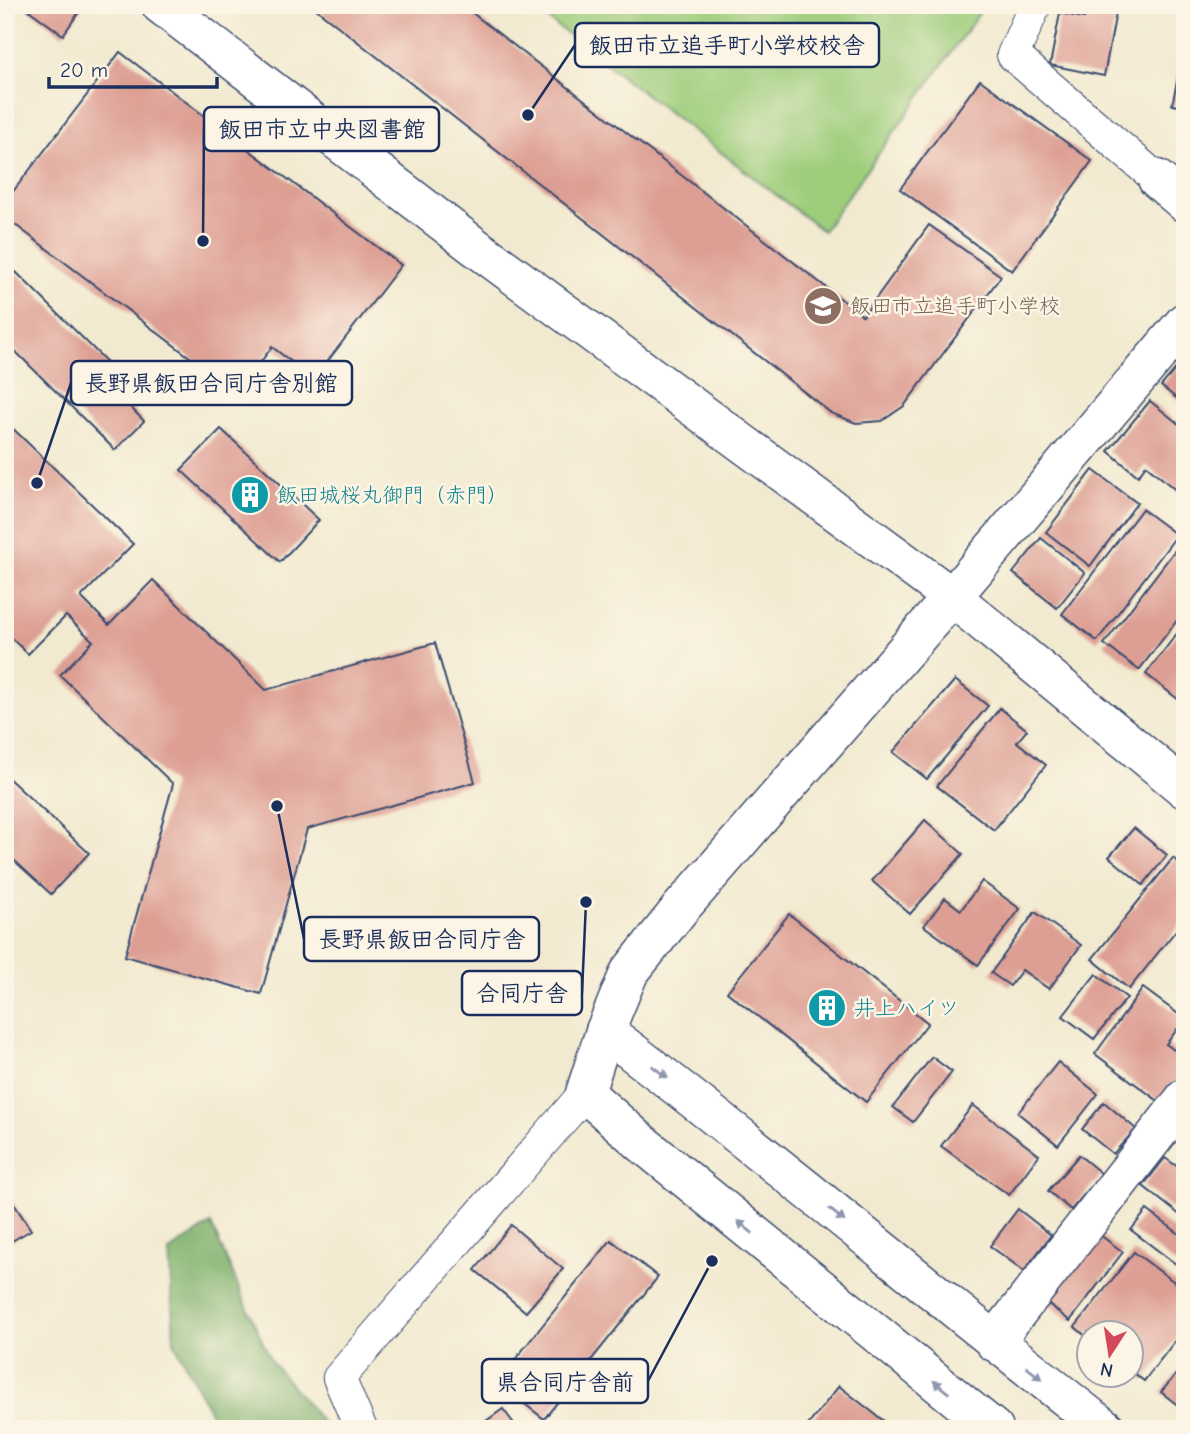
<svg xmlns="http://www.w3.org/2000/svg" width="1190" height="1434" font-family="'Comic Neue','Klee One',sans-serif">
	<rect width="100%" height="100%" fill="#fcf5e5"/>
	<filter id="ink" filterUnits="userSpaceOnUse"><feTurbulence type="fractalNoise" baseFrequency=".0143" numOctaves="2"/><feDisplacementMap in="SourceGraphic" scale="14" xChannelSelector="R" yChannelSelector="G"/><feConvolveMatrix kernelMatrix="1 2 1 2 8 2 1 2 1" color-interpolation-filters="sRGB"/></filter>
	<filter id="wash" filterUnits="userSpaceOnUse"><feTurbulence type="fractalNoise" baseFrequency=".00686" numOctaves="4" result="noise"/><feDisplacementMap in="SourceGraphic" scale="28" xChannelSelector="R" yChannelSelector="G"/><feGaussianBlur stdDeviation="1.57" result="paint"/><feColorMatrix in="noise" values="0 0 0 0 0 0 0 0 0 0 0 0 0 0 0 0 0 1.4 0 .05"/><feComposite in="paint" operator="in"/></filter>
	<g filter="url(#wash)">
		<rect width="100%" height="100%" fill="#f2ead0"/>
		<!-- green -->
		<polygon fill="#9ecd7b" stroke="#5c7e6c" stroke-width="2" points="530,5 985,5 823,231"/>
		<!-- forest -->
		<polygon fill="#7eb06b" stroke="#4c7064" stroke-width="2" points="211,1224 271,1361 328,1429 225,1429 216,1424 174,1342 169,1251"/>
		<g id="blocks">
			<!-- building -->
			<g fill="#dd9e93">
				<polygon points="22,5 84,5 63,35"/>
				<polygon points="311,5 462,5 863,316 929,225 1001,276 904,406 882,421 856,423 831,413"/>
				<polygon points="1086,5 1117,7 1104,76 1050,65 1060,13 1084,18"/>
				<polygon points="1184,49 1185,49 1185,107 1172,105"/>
				<polygon points="120,52 401,265 314,379 272,347 237,393 5,217 5,202"/>
				<polygon points="980,80 1092,161 1012,271 900,189"/>
				<polygon points="16,272 115,370 105,381 144,421 115,450 5,341 5,283"/>
				<polygon points="1185,358 1185,405 1161,386"/>
				<polygon points="1150,401 1185,429 1185,484 1178,492 1146,465 1138,476 1108,451"/>
				<polygon points="5,421 133,544 81,597 109,625 153,580 266,690 435,643 475,782 307,829 261,994 125,956 173,784 60,675 93,641 66,616 28,654 5,632"/>
				<polygon points="221,429 319,520 280,562 181,470"/>
				<polygon points="1093,470 1137,503 1090,566 1046,532"/>
				<polygon points="1142,509 1177,535 1097,641 1062,614"/>
				<polygon points="1185,537 1185,610 1139,670 1104,644"/>
				<polygon points="1041,538 1085,573 1057,608 1013,573"/>
				<polygon points="1185,623 1185,692 1179,700 1146,674"/>
				<polygon points="955,680 988,706 927,779 893,752"/>
				<polygon points="1000,708 1027,730 1017,742 1046,765 994,830 937,786"/>
				<polygon points="5,775 89,853 51,894 5,852"/>
				<polygon points="925,820 963,854 910,914 872,881"/>
				<polygon points="1134,828 1167,855 1143,885 1109,857"/>
				<polygon points="1173,858 1185,867 1185,919 1129,989 1092,959"/>
				<polygon points="982,881 1020,909 978,965 924,926 945,898 961,910"/>
				<polygon points="1035,912 1081,945 1049,989 1022,970 1010,986 991,973"/>
				<polygon points="789,914 928,1023 866,1102 727,992"/>
				<polygon points="1096,974 1127,998 1094,1039 1063,1016"/>
				<polygon points="1143,988 1185,1019 1166,1044 1185,1058 1185,1070 1161,1103 1095,1054"/>
				<polygon points="932,1057 952,1072 913,1122 893,1107"/>
				<polygon points="1058,1062 1098,1094 1058,1145 1018,1113"/>
				<polygon points="1104,1102 1136,1129 1113,1154 1082,1129"/>
				<polygon points="973,1105 1039,1155 1009,1195 941,1146"/>
				<polygon points="1079,1155 1102,1174 1071,1210 1048,1191"/>
				<polygon points="1165,1158 1185,1172 1185,1219 1143,1186"/>
				<polygon points="5,1190 31,1230 5,1245"/>
				<polygon points="1018,1209 1051,1235 1024,1271 990,1246"/>
				<polygon points="1147,1210 1185,1238 1185,1271 1131,1230"/>
				<polygon points="511,1225 563,1269 526,1312 475,1270"/>
				<polygon points="1100,1235 1123,1252 1070,1321 1047,1303"/>
				<polygon points="611,1240 658,1277 544,1419 497,1382"/>
				<polygon points="1134,1252 1185,1290 1185,1328 1144,1381 1130,1370 1130,1332 1088,1332 1088,1338 1075,1327"/>
				<polygon points="1185,1364 1185,1411 1161,1392"/>
				<polygon points="839,1386 894,1429 805,1429"/>
				<polygon points="503,1409 518,1429 475,1429"/>
			</g>
		</g>
	</g>
	<g filter="url(#ink)">
		<use href="#blocks" fill-opacity="0" stroke="#3b4b6f" stroke-width="2"/>
		<g fill="none" stroke-linecap="round" stroke-linejoin="round">
			<defs>
				<g id="service">
					<polyline points="1035,5 1013,55 1157,179"/>
					<polyline points="361,1429 339,1378 585,1093"/>
				</g>
				<g id="minor">
					<polyline points="161,5 474,246 952,597 1185,789"/>
					<polyline points="1157,179 1185,203"/>
					<polyline points="952,597 1185,322"/>
					<polyline points="994,1342 1185,1098"/>
				</g>
				<g id="tertiary">
					<polyline points="952,597 680,909 629,973 605,1031 585,1093 643,1144 994,1429"/>
					<path d="M605,1031c170,129 333,267 501,398"/>
				</g>
			</defs>
			<!-- service casing -->
			<use href="#service" stroke="#3b4b6f" stroke-width="34"/>
			<!-- minor casing -->
			<use href="#minor" stroke="#3b4b6f" stroke-width="41"/>
			<!-- tertiary casing -->
			<use href="#tertiary" stroke="#3b4b6f" stroke-width="41"/>
			<!-- service -->
			<use href="#service" stroke="#fff" stroke-width="32"/>
			<!-- minor -->
			<use href="#minor" stroke="#fff" stroke-width="38"/>
			<!-- tertiary -->
			<use href="#tertiary" stroke="#fff" stroke-width="38"/>
		</g>
		<!-- one-way arrows -->
		<defs><path id="oneway-solid" d="M-6-.8H1V-3.2L6.5 0L1 3.2V.8H-6Z" transform="scale(1.75)"/></defs>
		<g fill="#8d97ae">
			<use href="#oneway-solid" transform="translate(660 1072) rotate(37)"/>
			<use href="#oneway-solid" transform="translate(837 1215) rotate(39)"/>
			<use href="#oneway-solid" transform="translate(745 1227) rotate(-141)"/>
			<use href="#oneway-solid" transform="translate(1034 1373) rotate(38)"/>
			<use href="#oneway-solid" transform="translate(941 1387) rotate(-141)"/>
		</g>
	</g>
	<!-- icons -->
	<defs>
		<symbol id="school-disc" viewBox="-11 -11 22 22"><circle r="9.5" fill="#8d6e63" stroke="#fcf5e5"/><path d="M0-5L7-2L0 1L-7-2ZM-4 1L0 2.5L4 1V4Q0 6-4 4Z" fill="#fff"/></symbol>
		<symbol id="building-disc" viewBox="-11 -11 22 22"><circle r="9.5" fill="#0f9aa8" stroke="#fcf5e5"/><path d="M-4-6H4V6H1V3H-1V6H-4ZM-2.5-4.3h1.7v1.8h-1.7ZM.8-4.3h1.7v1.8H.8ZM-2.5-1h1.7V.8h-1.7ZM.8-1h1.7V.8H.8Z" fill="#fff"/></symbol>
	</defs>
	<g fill-rule="evenodd">
		<use href="#school-disc" x="801" y="284" width="44" height="44"/>
		<use href="#building-disc" x="228" y="473" width="44" height="44"/>
		<use href="#building-disc" x="805" y="986" width="44" height="44"/>
	</g>
	<g text-anchor="middle" stroke-width="5" stroke-linejoin="round" paint-order="stroke">
		<!-- education labels -->
		<g font-size="21" fill="#785e54" stroke="#fcf5e5" text-anchor="start">
			<text x="850" y="313">飯田市立追手町小学校</text>
		</g>
		<!-- culture labels -->
		<g font-size="21" fill="#0d838f" stroke="#fcf5e5" text-anchor="start">
			<text x="277" y="502">飯田城桜丸御門（赤門）</text>
			<text x="854" y="1015">井上ハイツ</text>
		</g>
	</g>
	<!-- callouts -->
	<path fill="none" stroke="#1b2f5e" stroke-width="2.5" d="M528 115L575 45M203 241L204 129M37 483L71 383M277 806L304 939M586 902L582 993M712 1261L648 1381"/>
	<g fill="#1b2f5e" stroke="#fcf5e5" stroke-width="2.5">
		<circle cx="528" cy="115" r="7"/>
		<circle cx="203" cy="241" r="7"/>
		<circle cx="37" cy="483" r="7"/>
		<circle cx="277" cy="806" r="7"/>
		<circle cx="586" cy="902" r="7"/>
		<circle cx="712" cy="1261" r="7"/>
	</g>
	<g fill="#fcf5e5" stroke="#1b2f5e" stroke-width="2.5">
		<rect x="575" y="23" width="304" height="44" rx="7"/>
		<rect x="204" y="107" width="235" height="44" rx="7"/>
		<rect x="71" y="361" width="281" height="44" rx="7"/>
		<rect x="304" y="917" width="235" height="44" rx="7"/>
		<rect x="462" y="971" width="120" height="44" rx="7"/>
		<rect x="482" y="1359" width="166" height="44" rx="7"/>
	</g>
	<g font-size="23" text-anchor="middle" font-weight="bold" fill="#1b2f5e">
		<text x="727" y="53">飯田市立追手町小学校校舎</text>
		<text x="322" y="137">飯田市立中央図書館</text>
		<text x="211" y="391">長野県飯田合同庁舎別館</text>
		<text x="422" y="947">長野県飯田合同庁舎</text>
		<text x="522" y="1001">合同庁舎</text>
		<text x="565" y="1390">県合同庁舎前</text>
	</g>
	<!-- margin -->
	<rect width="1190" height="1434" fill="none" stroke="#fcf5e5" stroke-width="28"/>
	<!-- north arrow -->
	<g transform="translate(1110 1354) rotate(192)"><circle r="33" fill="#fcf5e5" stroke="#a2a6af" stroke-width="2"/>
	<path d="M0-5L12 26L0 18L-12 26Z" fill="#d1495b"/>
	<text y="-10" font-size="19" font-weight="bold" text-anchor="middle" fill="#1b2f5e">N</text>
	</g>
	<!-- scale -->
	<path d="M49 77v10h168v-10" fill="none" stroke="#1b2f5e" stroke-width="3.5"/>
	<text x="60" y="77" font-size="21" fill="#1b2f5e" stroke="#fcf5e5" stroke-width="5" paint-order="stroke">20 m</text>
</svg>
